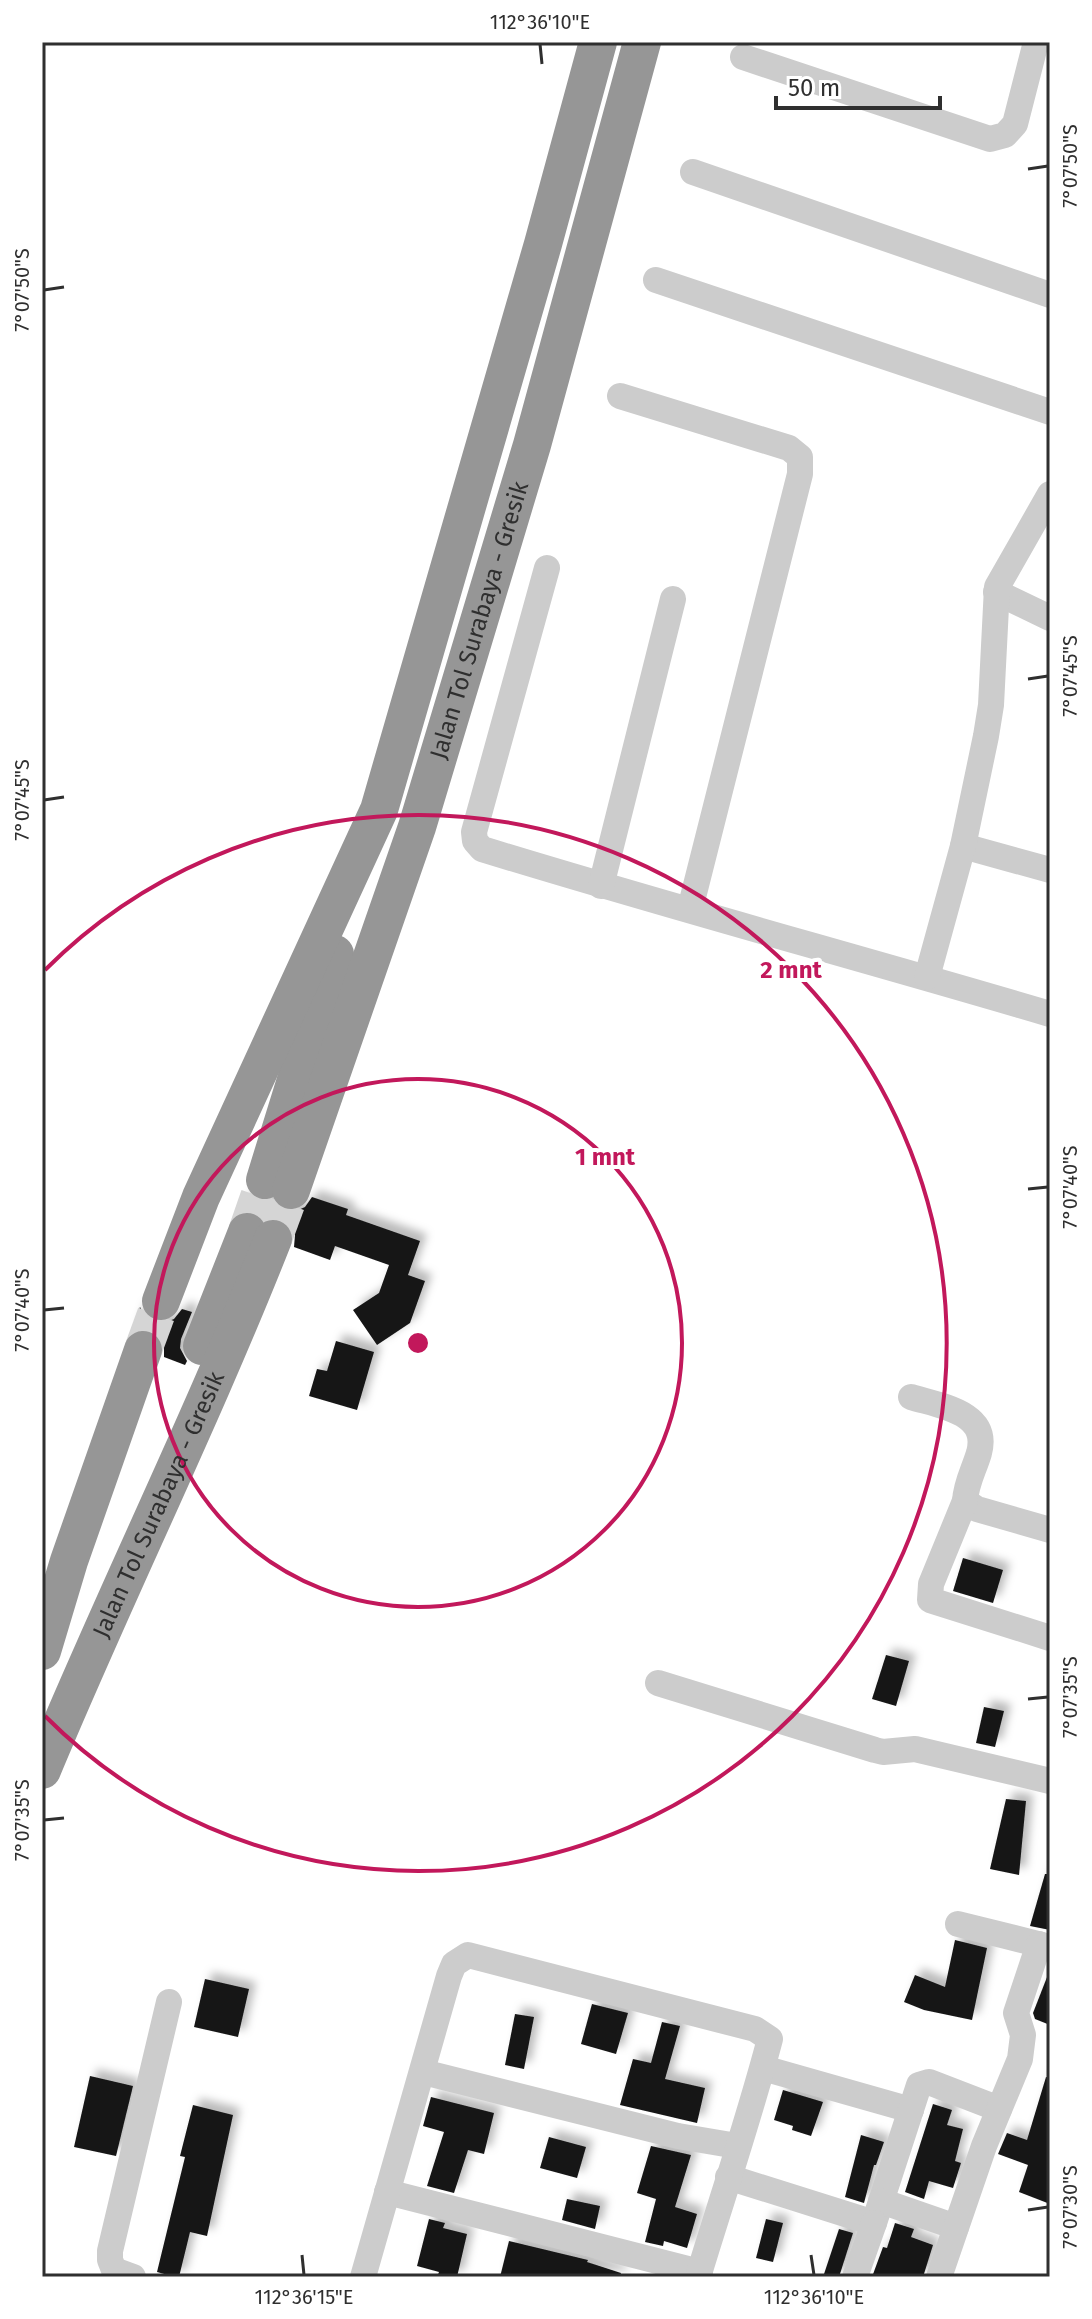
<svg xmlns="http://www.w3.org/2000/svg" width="1092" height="2319" font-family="'Fira Sans',sans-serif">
	<defs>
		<filter id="shadow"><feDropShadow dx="7" dy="-7" stdDeviation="4" flood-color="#0004"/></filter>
	</defs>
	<rect width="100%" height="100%" fill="#fff"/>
	<!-- building -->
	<g fill="#161616" filter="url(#shadow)">
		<polygon points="247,1193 258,1201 272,1200 283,1210 294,1212 305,1207 312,1197 348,1209 346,1215 420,1241 408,1275 425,1281 410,1323 377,1345 353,1310 379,1293 389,1265 335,1246 330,1260 294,1247 295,1235 291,1226 282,1219 265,1219 254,1211 241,1211"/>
		<polygon points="140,1307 144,1315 154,1322 164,1323 174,1319 182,1309 192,1312 181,1339 180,1348 187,1361 185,1365 164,1357 164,1345 160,1336 151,1330 140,1328 131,1332"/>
		<polygon points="336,1341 374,1352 357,1410 309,1396 317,1369 327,1371"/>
		<polygon points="963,1558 1003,1570 993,1603 953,1591"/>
		<polygon points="886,1655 909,1661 896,1706 872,1699"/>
		<polygon points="984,1707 1004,1711 995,1747 976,1743"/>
		<polygon points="1006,1799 1026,1801 1019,1875 990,1869"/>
		<polygon points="1045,1874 1050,1874 1050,1930 1030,1926"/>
		<polygon points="955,1940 987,1948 972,2020 924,2010 904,2002 915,1975 945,1987"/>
		<polygon points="1049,1972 1050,1972 1050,2025 1035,2019 1033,2013"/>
		<polygon points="205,1979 249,1989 238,2037 194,2027"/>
		<polygon points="592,2004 628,2013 616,2054 581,2044"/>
		<polygon points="515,2014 534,2017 524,2069 505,2065"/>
		<polygon points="662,2022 680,2026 665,2079 705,2088 697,2123 620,2105 633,2059 651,2063"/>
		<polygon points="90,2076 133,2086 116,2156 74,2147"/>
		<polygon points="1046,2077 1050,2078 1050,2204 1019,2192 1028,2165 998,2154 1007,2133 1027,2140"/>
		<polygon points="783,2090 823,2102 811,2136 792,2130 793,2126 774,2120"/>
		<polygon points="431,2097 494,2113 484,2154 468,2150 454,2193 427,2186 444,2132 423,2126"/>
		<polygon points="933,2104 952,2110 947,2125 963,2129 955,2161 961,2163 953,2188 929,2181 924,2199 905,2192"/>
		<polygon points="193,2105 233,2115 207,2236 190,2232 179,2277 175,2277 157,2272 185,2157 180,2156"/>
		<polygon points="861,2135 884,2142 876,2165 874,2165 864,2203 845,2197"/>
		<polygon points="549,2137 586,2147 577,2178 540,2168"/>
		<polygon points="651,2146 691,2155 675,2207 697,2214 687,2248 664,2241 663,2246 645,2242 656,2199 637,2193"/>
		<polygon points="567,2199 600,2206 595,2229 562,2220"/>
		<polygon points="429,2219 445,2223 443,2228 467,2234 457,2277 437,2277 439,2272 417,2266"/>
		<polygon points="766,2219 783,2223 773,2262 756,2258"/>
		<polygon points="895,2223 914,2229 911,2237 933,2245 923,2277 872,2277 883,2247 887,2248"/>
		<polygon points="839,2229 853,2233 839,2277 823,2277"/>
		<polygon points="509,2241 588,2260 587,2262 621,2273 620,2277 500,2277"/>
	</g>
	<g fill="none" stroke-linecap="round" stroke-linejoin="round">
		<!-- highway-tunnel -->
		<g stroke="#d5d5d5" stroke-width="38" stroke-dasharray="38 19" stroke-linecap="butt">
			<polyline points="247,1232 265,1180"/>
			<polyline points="273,1239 291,1190"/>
			<polyline points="143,1350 161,1301"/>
		</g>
		<!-- minor -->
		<g stroke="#ccc" stroke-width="26">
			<polyline points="743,57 990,139 1005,135 1015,124 1036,42"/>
			<polyline points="693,172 1050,295"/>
			<polyline points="656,280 1050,412"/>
			<polyline points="620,396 789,448 800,457 800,474 690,909"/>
			<path d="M547,568l-73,264 1,9 7,8c188,58 379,109 568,165"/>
			<polyline points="996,592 1050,618"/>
			<polyline points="963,846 1050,870"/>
			<polyline points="601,886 673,599"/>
			<polyline points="927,977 963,846 986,736 991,705 997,587 1050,494"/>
			<path d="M911,1397c29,9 79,15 68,56 -5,17 -13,30 -14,48l12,8 73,21"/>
			<polyline points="965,1501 931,1584 930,1600 1050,1638"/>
			<polyline points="658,1683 875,1750 883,1752 915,1749 1050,1781"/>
			<polyline points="958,1924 1050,1947"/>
			<polyline points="763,2068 911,2110"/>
			<polyline points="423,2072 678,2136 737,2146"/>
			<polyline points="728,2177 874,2223 919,2085 929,2082 999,2109"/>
			<polyline points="387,2192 700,2272"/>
			<polyline points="881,2201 956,2227"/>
			<polyline points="133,2277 114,2270 110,2260 110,2251 169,2002"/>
			<path d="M363,2277l86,-301 5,-12 14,-9 287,74 15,10c-21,80 -48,159 -72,238"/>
			<polyline points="855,2277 874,2223"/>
			<polyline points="939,2277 984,2146 1020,2059 1023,2035 1016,2013 1039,1944"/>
		</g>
		<!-- highway -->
		<g stroke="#969696" stroke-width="38">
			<polyline points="265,1180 335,954"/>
			<path id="s1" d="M291,1190l126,-363 115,-382 110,-403"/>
			<polyline points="161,1301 201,1197 379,810 543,244 598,42"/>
			<polyline points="202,1346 247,1232"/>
			<polyline points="42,1651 69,1561 143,1350"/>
			<path id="s2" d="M42,1770c74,-178 160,-351 231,-531"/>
		</g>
	</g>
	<!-- ticks -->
	<path fill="none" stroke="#2f2f2f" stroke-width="3" d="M540,44l2,20M1028,169l20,-3M44,290l20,-3M1028,679l20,-3M44,800l20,-3M1028,1189l20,-2M44,1310l20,-2M1028,1699l20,-2M44,1820l20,-2M1028,2210l20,-3M302,2255l2,20M811,2255l3,20"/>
	<!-- distance rings -->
	<g fill="none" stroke="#c2185b" stroke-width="4">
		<circle cx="418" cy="1343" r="264"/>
		<path d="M45 970A528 528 0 1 1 45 1716"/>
	</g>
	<g text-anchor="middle" stroke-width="8" stroke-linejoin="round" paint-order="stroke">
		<!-- street labels -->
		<g font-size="24" fill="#2f2f2f" stroke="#fff">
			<text dy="8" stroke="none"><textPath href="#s1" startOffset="600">Jalan Tol Surabaya - Gresik</textPath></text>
			<text dy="8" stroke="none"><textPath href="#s2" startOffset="290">Jalan Tol Surabaya - Gresik</textPath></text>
		</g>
	</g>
	<circle cx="418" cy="1343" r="12" fill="#c2185b" stroke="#fff" stroke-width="4"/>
	<g font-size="24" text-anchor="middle" font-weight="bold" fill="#c2185b" stroke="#fff" stroke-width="8" stroke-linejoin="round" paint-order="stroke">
		<text x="791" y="978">2 mnt</text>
		<text x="605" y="1165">1 mnt</text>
	</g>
	<!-- border -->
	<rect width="1092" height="2319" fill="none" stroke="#ffffff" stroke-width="88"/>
	<!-- scale -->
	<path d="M776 96v12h164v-12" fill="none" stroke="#2f2f2f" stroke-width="4"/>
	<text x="788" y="96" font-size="24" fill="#2f2f2f" stroke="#ffffff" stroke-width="6" paint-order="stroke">50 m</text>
	<rect x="44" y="44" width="1004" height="2231" fill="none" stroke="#2f2f2f" stroke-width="3"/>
	<g font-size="20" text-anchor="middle" fill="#2f2f2f">
		<text x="540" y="29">112°36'10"E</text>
		<text transform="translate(1070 166) rotate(-90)" y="7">7°07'50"S</text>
		<text transform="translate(22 290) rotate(-90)" y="7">7°07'50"S</text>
		<text transform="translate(1070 676) rotate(-90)" y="7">7°07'45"S</text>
		<text transform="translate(22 800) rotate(-90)" y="7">7°07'45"S</text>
		<text transform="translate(1070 1187) rotate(-90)" y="7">7°07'40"S</text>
		<text transform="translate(22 1310) rotate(-90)" y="7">7°07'40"S</text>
		<text transform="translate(1070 1697) rotate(-90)" y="7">7°07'35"S</text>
		<text transform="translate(22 1820) rotate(-90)" y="7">7°07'35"S</text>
		<text transform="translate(1070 2207) rotate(-90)" y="7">7°07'30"S</text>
		<text x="304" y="2304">112°36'15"E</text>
		<text x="814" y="2304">112°36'10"E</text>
	</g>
</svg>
